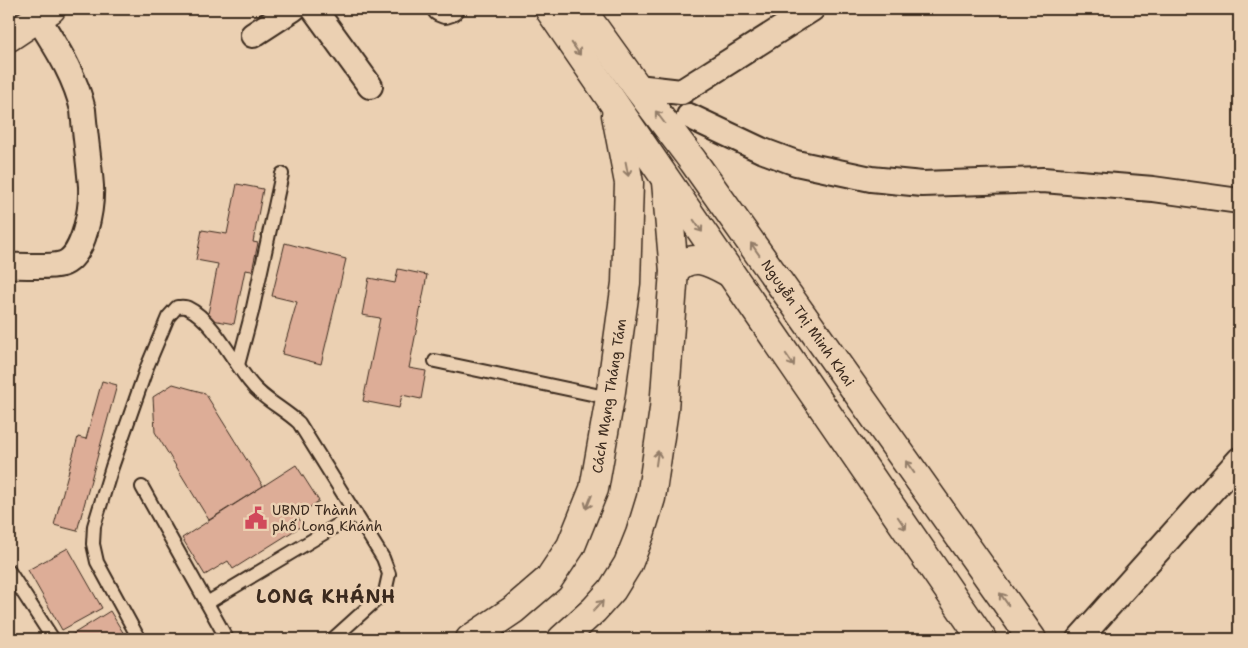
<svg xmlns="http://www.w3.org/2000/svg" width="1248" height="648" font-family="'Shantell Sans',sans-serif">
	<rect width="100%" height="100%" fill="#ebd0b2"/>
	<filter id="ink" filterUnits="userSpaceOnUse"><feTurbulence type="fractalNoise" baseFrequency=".02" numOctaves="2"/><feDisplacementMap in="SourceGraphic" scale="10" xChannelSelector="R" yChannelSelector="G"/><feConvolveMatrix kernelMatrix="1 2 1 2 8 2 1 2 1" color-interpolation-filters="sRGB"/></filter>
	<g filter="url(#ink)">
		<!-- building -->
		<g fill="#ddad97" stroke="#3b2a1e">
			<polygon points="237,184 263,189 253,242 258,243 252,271 245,270 234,324 207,319 218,264 196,260 202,230 227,234"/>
			<polygon points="285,243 346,259 321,364 282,354 297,302 272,296"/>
			<polygon points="398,269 427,275 409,368 426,371 421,399 402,395 399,408 363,401 380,318 362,315 369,278 395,283"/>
			<polygon points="102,381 117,385 77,531 54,525 78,437 86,439"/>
			<polygon points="173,384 205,393 263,486 209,520 155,432 153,397"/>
			<polygon points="296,465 319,501 297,516 303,525 233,569 228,561 205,575 182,538"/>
			<polygon points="68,548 102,608 62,630 28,570"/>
			<polygon points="110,611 127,639 65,639"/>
		</g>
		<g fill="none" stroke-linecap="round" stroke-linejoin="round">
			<defs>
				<g id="lane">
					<polyline points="435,361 610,398"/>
					<polyline points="238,365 252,312 282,174"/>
					<polyline points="142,487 227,639"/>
					<polyline points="9,571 53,639"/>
					<polyline points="207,603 356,514"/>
					<path d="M139,639l-42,-77 -4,-18 1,-18 18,-59 35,-100 21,-50 9,-10c4,0 8,-1 11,1 25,12 44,52 61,73 13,18 34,27 50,42l84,135 6,16 -4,18 -52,47"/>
				</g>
				<g id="street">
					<polyline points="314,9 370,86"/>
					<polyline points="440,9 445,11 451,9"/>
					<polyline points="253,35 293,9"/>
					<polyline points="637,87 681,92 812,9"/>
					<polyline points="689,116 761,150 796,163 871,179 922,184 1043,180 1153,189 1239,201"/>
					<path d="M9,266c15,-1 39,2 53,-2 23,-7 30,-58 29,-78 -2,-26 -6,-51 -8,-76 -8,-35 -27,-63 -45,-92"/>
					<polyline points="1079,639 1239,460"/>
				</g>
				<g id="secondary">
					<polyline points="549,9 982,639"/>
					<polyline points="581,9 637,87 693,161 1032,639"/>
					<polyline points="9,37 51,9"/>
					<path d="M674,271c18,-20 36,-9 56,2"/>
					<polyline points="470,639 513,610 549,579 571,546 594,489 610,398 626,283 629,183 616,115"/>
					<polyline points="562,639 594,610 612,590 628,564 640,534 651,498 664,409 674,271 666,182"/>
				</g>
			</defs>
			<!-- lane casing -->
			<use href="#lane" stroke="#3b2a1e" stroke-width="16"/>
			<!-- street casing -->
			<use href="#street" stroke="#3b2a1e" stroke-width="28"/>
			<!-- secondary casing -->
			<use href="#secondary" stroke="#3b2a1e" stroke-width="31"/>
			<!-- lane -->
			<use href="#lane" stroke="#ebd0b2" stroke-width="12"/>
			<!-- street -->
			<use href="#street" stroke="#ebd0b2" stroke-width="24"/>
			<!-- secondary -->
			<use href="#secondary" stroke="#ebd0b2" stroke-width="28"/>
		</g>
		<!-- one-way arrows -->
		<defs><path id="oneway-shaft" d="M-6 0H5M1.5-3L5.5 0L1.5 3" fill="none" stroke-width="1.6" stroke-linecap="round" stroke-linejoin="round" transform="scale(1.25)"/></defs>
		<g stroke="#937d68">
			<use href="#oneway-shaft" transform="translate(576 49) rotate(55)"/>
			<use href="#oneway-shaft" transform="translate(660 117) rotate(-127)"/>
			<use href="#oneway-shaft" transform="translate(627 169) rotate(79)"/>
			<use href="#oneway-shaft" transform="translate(698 226) rotate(55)"/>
			<use href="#oneway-shaft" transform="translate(755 249) rotate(-125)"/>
			<use href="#oneway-shaft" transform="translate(790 360) rotate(56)"/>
			<use href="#oneway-shaft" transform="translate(657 458) rotate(-82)"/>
			<use href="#oneway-shaft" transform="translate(910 467) rotate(-125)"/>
			<use href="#oneway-shaft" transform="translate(589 502) rotate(112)"/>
			<use href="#oneway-shaft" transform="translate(902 523) rotate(56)"/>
			<use href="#oneway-shaft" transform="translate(1004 599) rotate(-125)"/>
			<use href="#oneway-shaft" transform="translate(598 606) rotate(-47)"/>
		</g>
	</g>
	<!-- icons -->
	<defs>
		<symbol id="civic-bare" viewBox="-9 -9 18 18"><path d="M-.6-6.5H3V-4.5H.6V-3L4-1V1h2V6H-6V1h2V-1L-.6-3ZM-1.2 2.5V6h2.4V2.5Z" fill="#d1495b" stroke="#ebd0b2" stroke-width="2.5" paint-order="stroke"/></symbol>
	</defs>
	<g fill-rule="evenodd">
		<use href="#civic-bare" x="240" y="502" width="32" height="32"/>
	</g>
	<g text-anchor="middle" stroke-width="5" stroke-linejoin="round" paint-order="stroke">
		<!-- street labels -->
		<g font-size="14" fill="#3b2a1e" stroke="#ebd0b2">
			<text transform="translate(808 323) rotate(55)" y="5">Nguyễn Thị Minh Khai</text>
			<text transform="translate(609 396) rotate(-81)" y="5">Cách Mạng Tháng Tám</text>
		</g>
		<!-- poi labels -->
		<g font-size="14" fill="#3b2a1e" stroke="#ebd0b2" text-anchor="start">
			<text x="272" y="515">UBND Thành<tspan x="272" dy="16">phố Long Khánh</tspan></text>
		</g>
		<!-- district labels -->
		<g font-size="19" font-weight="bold" letter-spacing="1" fill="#3b2a1e" stroke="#ebd0b2">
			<text x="326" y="603">LONG KHÁNH</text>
		</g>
	</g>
	<!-- margin -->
	<rect width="1248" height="648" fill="none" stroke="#ebd0b2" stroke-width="30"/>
	<rect x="15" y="15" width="1218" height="618" fill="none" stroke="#3b2a1e" stroke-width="2" filter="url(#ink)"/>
</svg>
